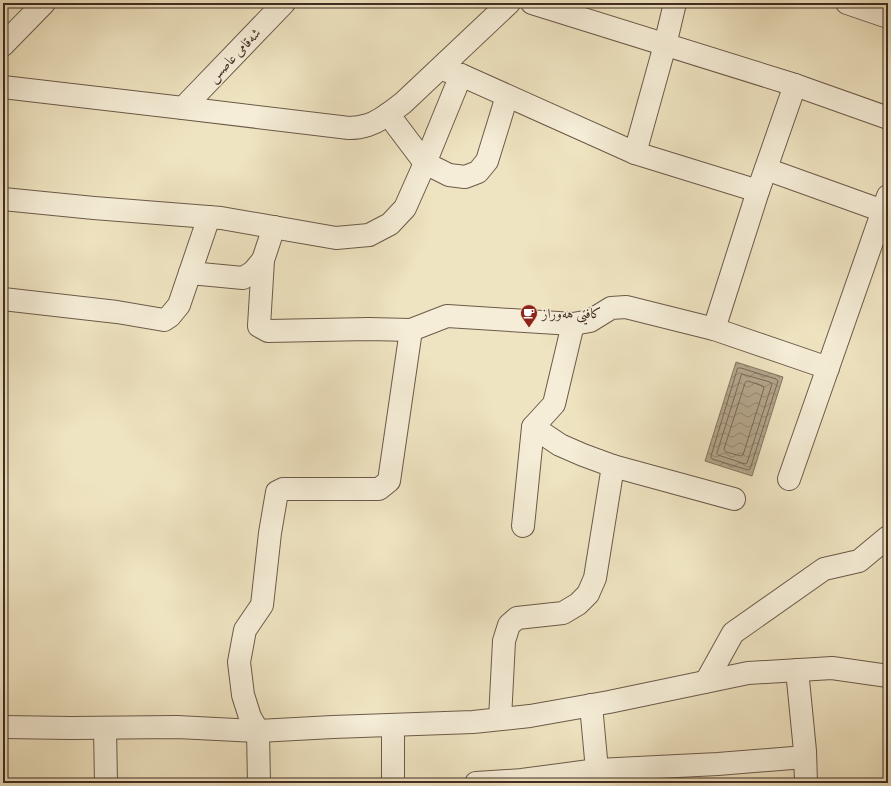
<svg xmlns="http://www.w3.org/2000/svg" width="891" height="786" viewBox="0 0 891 786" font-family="'EB Garamond',Amiri,serif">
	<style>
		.water { fill: url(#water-waves); stroke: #867561 }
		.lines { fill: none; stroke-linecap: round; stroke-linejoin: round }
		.shore { stroke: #7a6857; stroke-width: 1 }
		.minor-casing { stroke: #6c5a4a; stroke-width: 24 }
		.minor { stroke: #f5edd7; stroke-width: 22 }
		.labels { text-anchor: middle; stroke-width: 3; stroke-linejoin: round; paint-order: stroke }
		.street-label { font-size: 14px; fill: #412c23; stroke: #f5edd7 }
		.poi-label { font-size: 14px; fill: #412c23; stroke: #f5edd7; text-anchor: start }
	</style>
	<defs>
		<pattern id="water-waves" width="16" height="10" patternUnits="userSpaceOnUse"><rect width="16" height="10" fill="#b4a58b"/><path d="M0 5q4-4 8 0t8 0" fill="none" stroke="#948771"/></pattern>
	</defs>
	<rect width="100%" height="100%" fill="#efe4c1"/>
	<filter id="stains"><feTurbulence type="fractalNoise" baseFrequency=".005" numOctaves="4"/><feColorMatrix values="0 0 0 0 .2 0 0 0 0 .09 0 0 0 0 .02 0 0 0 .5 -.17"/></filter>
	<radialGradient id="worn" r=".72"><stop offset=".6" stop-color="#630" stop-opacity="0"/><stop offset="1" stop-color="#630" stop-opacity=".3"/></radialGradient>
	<polygon class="water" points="736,362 783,377 752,476 705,461"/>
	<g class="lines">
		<g class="shore">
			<polygon points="738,368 741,368 776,379 778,381 750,469 748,470 712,459 711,457"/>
			<polygon points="742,374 770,382 772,384 747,463 745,464 718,455 717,454"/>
			<polygon points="748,381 763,386 764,388 743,455 741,456 726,452 724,449 745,383"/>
		</g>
		<g class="minor-casing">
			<g id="minor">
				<polyline points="532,3 795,85 888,118"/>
				<polyline points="847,3 888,17"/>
				<polyline points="3,45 44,3"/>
				<polyline points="447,71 461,75 635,153 665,45 675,3"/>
				<path d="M3,87L183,108L349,128C355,128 362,127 368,125C381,121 392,111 403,103L509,3"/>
				<polyline points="183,108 284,3"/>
				<polyline points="388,114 425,163 449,175 465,177 478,172 487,161 507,96"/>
				<polyline points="635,153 758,191 795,85"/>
				<polyline points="766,169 883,211"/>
				<polyline points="3,199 94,208 221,218 336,238 369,235 390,224 405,208 425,163 461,75"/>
				<polyline points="274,227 263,260 259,326 268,331 369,329 411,330 447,316 573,324 590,321 611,308 626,307 714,329 758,191"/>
				<polyline points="190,273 243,278 253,272 263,260"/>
				<polyline points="3,299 117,312 164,320 170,316 179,305 209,217"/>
				<polyline points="714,329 828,368"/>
				<polyline points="533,427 560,445 583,455 613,466 734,499"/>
				<polyline points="789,479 888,196"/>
				<polyline points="523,526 533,427 554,404 573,324"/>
				<polyline points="797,670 805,751 806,783"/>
				<polyline points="704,682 708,678 733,633 824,569 859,561 888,537"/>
				<polyline points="591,705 597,770"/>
				<polyline points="500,719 504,641 509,625 517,618 563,613 578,604 588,594 595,578 613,466"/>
				<polyline points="3,727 71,728 177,727 258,731 333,727 473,722 530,716 609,702 748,673 832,668 888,676"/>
				<polyline points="105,728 106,783"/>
				<polyline points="259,783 258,731 250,717 243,695 239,662 245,630 262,605 270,533 277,492 283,489 379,489 389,481 411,330"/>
				<polyline points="393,783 393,725"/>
				<polyline points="476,783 522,780 597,770 718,764 805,757"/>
			</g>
		</g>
		<use href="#minor" class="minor"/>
	</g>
	<defs>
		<g id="cafe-pin" transform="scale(0.9)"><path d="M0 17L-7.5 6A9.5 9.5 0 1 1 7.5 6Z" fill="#8f2418" stroke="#f5edd7"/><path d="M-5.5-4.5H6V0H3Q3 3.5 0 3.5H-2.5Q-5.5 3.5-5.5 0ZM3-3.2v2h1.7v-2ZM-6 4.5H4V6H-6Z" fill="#fff"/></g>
	</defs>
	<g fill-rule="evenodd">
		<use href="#cafe-pin" x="529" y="313"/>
	</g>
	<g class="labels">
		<g class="street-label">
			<text transform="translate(234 55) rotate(-46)" y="5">شه‌قامی عاصس</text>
		</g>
		<g class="poi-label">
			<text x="542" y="318">کافێی هەوراز</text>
		</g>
	</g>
	<rect width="891" height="786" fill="none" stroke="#efe4c1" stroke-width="16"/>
	<rect x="4" y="4" width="883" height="778" fill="none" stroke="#412c23" stroke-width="2"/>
	<rect x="8" y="8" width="875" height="770" fill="none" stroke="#412c23"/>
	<rect width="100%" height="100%" filter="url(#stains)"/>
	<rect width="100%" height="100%" fill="url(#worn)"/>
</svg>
